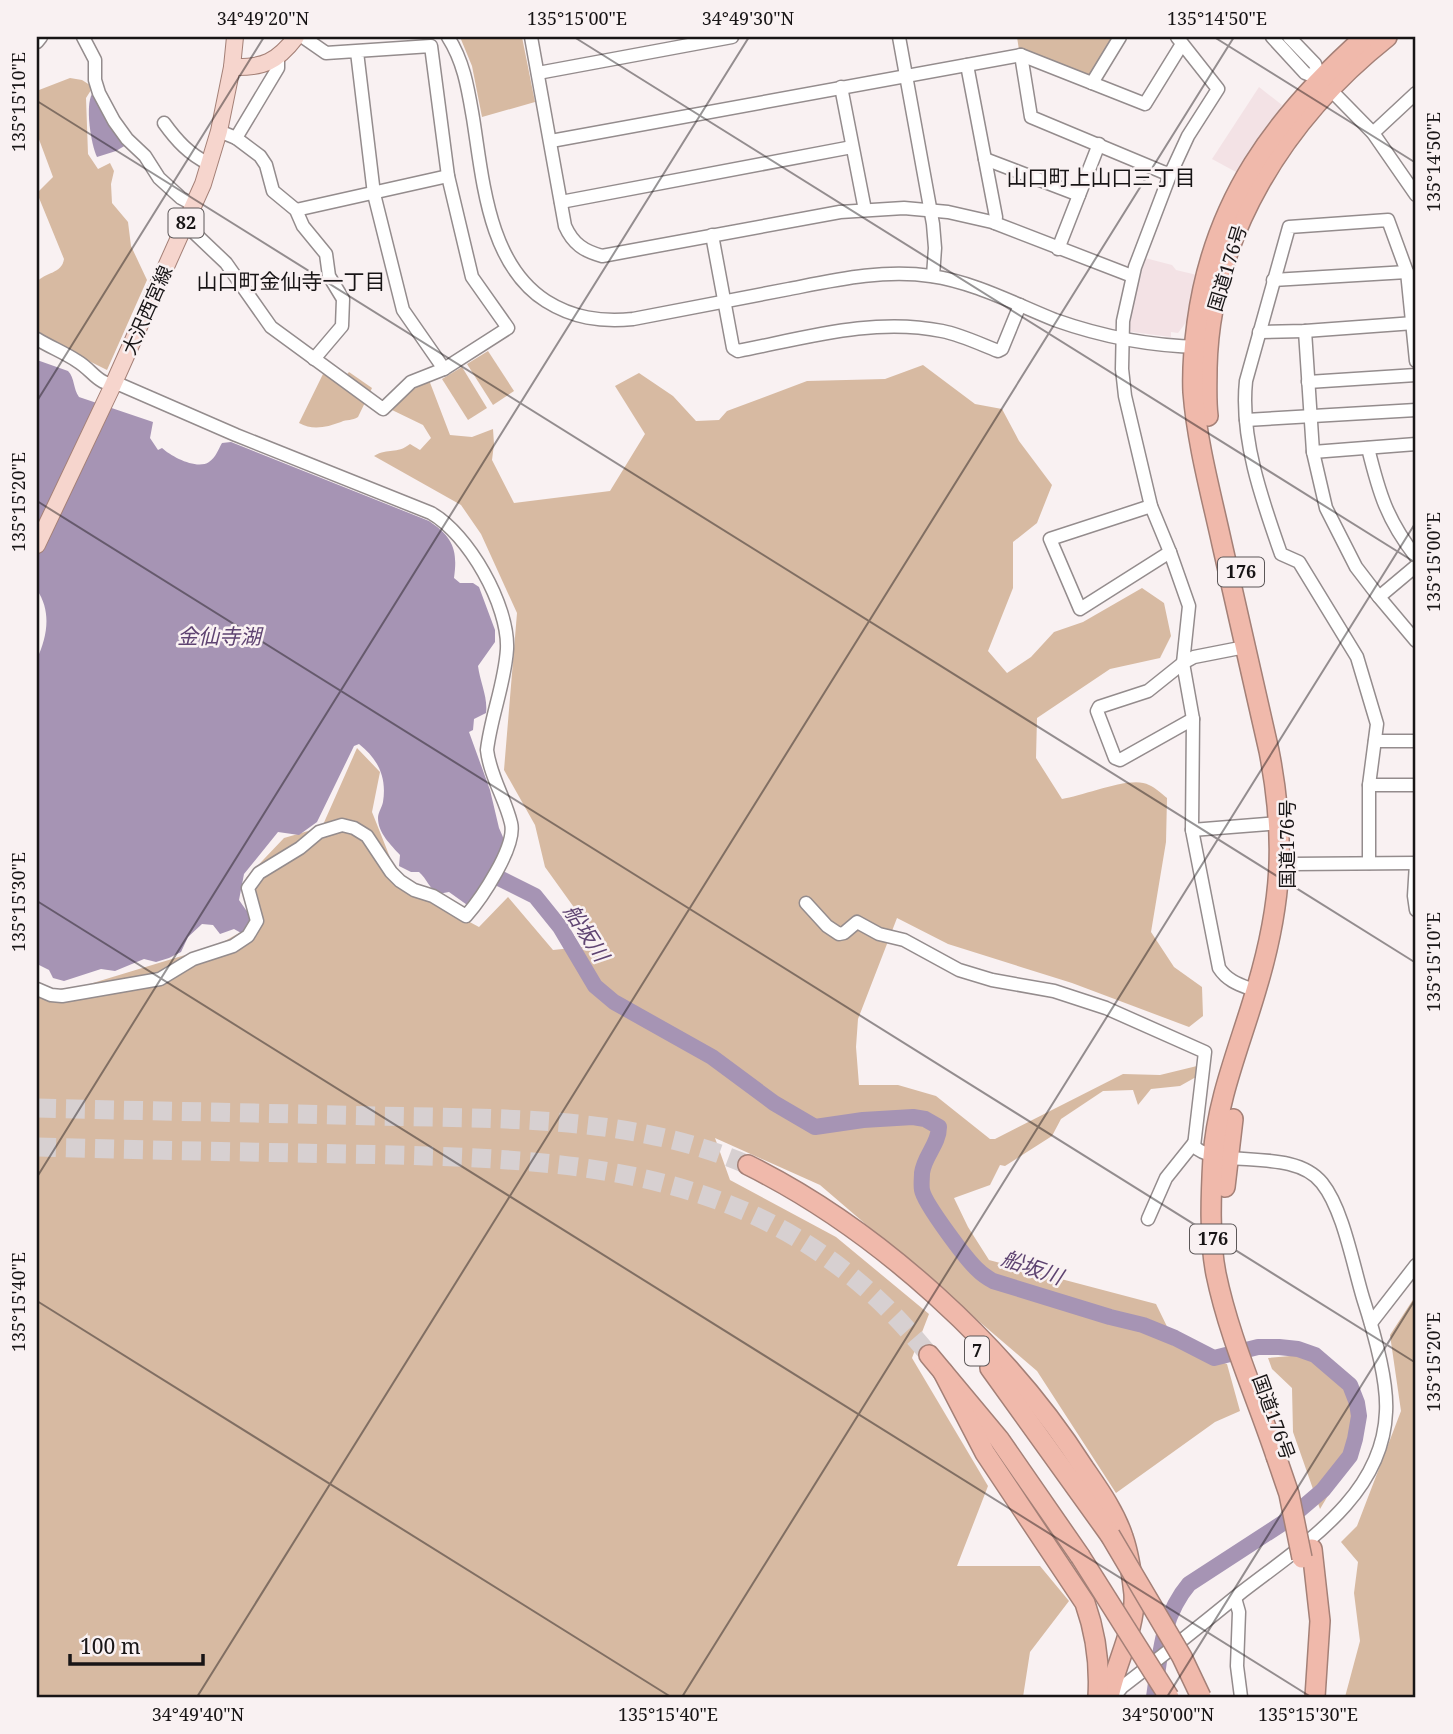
<svg xmlns="http://www.w3.org/2000/svg" width="1453" height="1734" viewBox="0 0 1453 1734" font-family="'Noto Serif','Noto Sans JP',serif">
	<style>
		.built { fill: #f3e2e5 }
		.green { fill: #d7baa2 }
		.water { fill: #a694b4 }
		.lines { fill: none; stroke-linecap: round; stroke-linejoin: round }
		.river { stroke: #a694b4; stroke-width: 16 }
		.highway-tunnel { stroke: #d7d0d1; stroke-width: 19; stroke-dasharray: 19 10; stroke-linecap: butt }
		.minor-casing { stroke: #948c8d; stroke-width: 15 }
		.major-casing { stroke: #a48077; stroke-width: 18 }
		.highway-casing { stroke: #a48077; stroke-width: 22 }
		.minor { stroke: #fff; stroke-width: 12 }
		.major { stroke: #f6d5cd; stroke-width: 16 }
		.highway { stroke: #f0b9ab; stroke-width: 19 }
		.highway-bridge-casing { stroke: #a48077; stroke-width: 22; stroke-linecap: butt }
		.highway-bridge { stroke: #f0b9ab; stroke-width: 19 }
		.ticks { fill: none; stroke: #181516; stroke-width: 2; stroke-opacity: 0.45 }
		.labels { text-anchor: middle; stroke-width: 5; stroke-linejoin: round; paint-order: stroke }
		.shield { fill: #f9f1f2; stroke: #5c5758; stroke-width: 2 }
		.shield-label { font-size: 18px; font-weight: bold; fill: #181516 }
		.street-label { font-size: 19px; fill: #181516; stroke: #f9f1f2 }
		.neighbourhood-label { font-size: 21px; fill: #181516; stroke: #f9f1f2 }
		.water-label { font-size: 21px; font-style: italic; fill: #5e4371; stroke: #f9f1f2 }
		.neatline { fill: none; stroke: #181516; stroke-width: 2.5 }
		.ticks-label { font-size: 18px; text-anchor: middle; fill: #181516 }
	</style>
	<rect width="100%" height="100%" fill="#f9f1f2"/>
	<g class="built">
		<polygon points="1259,87 1282,105 1236,172 1212,159"/>
		<polygon points="1145,258 1172,265 1176,270 1197,275 1187,321 1178,333 1171,332 1171,337 1126,331"/>
	</g>
	<g class="green">
		<polygon points="460,37 522,37 535,102 482,117 472,66"/>
		<polygon points="1017,37 1114,37 1090,77 1019,50"/>
		<path d="M70,78L82,80L93,87L86,98L88,154L98,169L110,163L114,171L111,184L112,203L128,222L131,246L147,280L107,370L37,335V282C45,272 62,274 64,259L37,193L53,177L37,134L39,90Z"/>
		<polygon points="488,351 514,391 493,405 467,364"/>
		<path d="M923,365L975,404L1002,409L1019,441L1052,485L1037,523L1013,542V588L988,651L1007,673L1031,657L1054,632L1083,622L1142,588L1164,603L1171,636L1160,658L1110,669L1037,718L1036,758L1062,799C1084,796 1131,775 1149,785C1156,788 1162,794 1167,798L1166,842L1151,932L1174,967L1202,987L1203,1016L1189,1027L1072,983L948,944L897,918L858,1019L856,1047L859,1085H898L936,1096L990,1139H995L1123,1074L1160,1075L1197,1066L1196,1077L1180,1086L1151,1089L1138,1105L1133,1090L1103,1091L1061,1119L1052,1136L1005,1166L1000,1165L990,1185L954,1198L968,1227L989,1260L1156,1304L1177,1347L1227,1364L1240,1411L1215,1422L1116,1493L1037,1371L820,1185L715,1138L730,1180L836,1237L929,1314L912,1358L988,1486L957,1566H1040L1069,1601L1030,1652L1023,1697H37V992L83,986L218,945L258,922L246,878L284,838L322,827L357,748L380,772L372,812L395,870L438,905L479,927L508,897L553,950L601,945L545,867L535,825L504,770L517,613L481,534L461,505L374,456C389,447 396,455 410,444L420,450L431,438L423,425L392,410L412,390L429,380L450,435L472,437L493,429L494,444L492,460L514,503L610,491L645,434L615,386L639,373L673,396L696,421L719,420L727,411L807,381L885,379Z"/>
		<polygon points="462,367 487,408 468,420 442,379"/>
		<path d="M349,372L372,388L358,417C352,421 347,419 341,422C327,427 313,431 299,423L323,374L339,383Z"/>
		<polygon points="1416,1295 1416,1697 1345,1697 1360,1641 1354,1593 1358,1562 1341,1542 1357,1526 1401,1411 1390,1335"/>
		<polygon points="1302,1355 1339,1378 1354,1410 1351,1457 1320,1509 1293,1432 1292,1388 1272,1369 1268,1358"/>
	</g>
	<g class="water">
		<path d="M92,94L96,97L126,145L116,151L97,157C91,145 85,106 92,94Z"/>
		<path d="M37,360L68,371C75,378 73,389 79,397L153,422L150,438L158,450L162,448C172,457 197,470 209,462C216,457 218,450 222,443L231,442L429,521C453,537 458,550 454,578L460,583H473L479,587L495,630V642L478,666C480,682 488,697 486,713L474,719L473,730L469,732L490,790L499,828L506,844L470,907L449,892L438,894C429,888 427,879 419,872H411L399,866L400,855C391,845 378,833 378,818C378,813 382,807 383,802C387,777 378,759 359,744L354,746L317,822L299,835L278,832L244,874L239,900L246,910L254,916L243,934L234,929L220,934L213,925L202,924L188,937L181,952L169,958L156,962L144,959L115,971L101,969L64,981L53,978L49,970L37,964V659C47,637 52,612 37,590Z"/>
	</g>
	<g class="lines">
		<path class="river" d="M497,877L535,896L560,927L595,986L614,1002L712,1057L774,1103L815,1127L863,1120L913,1117L925,1119L939,1127C939,1144 924,1156 922,1173C922,1178 921,1185 922,1190C924,1203 968,1262 979,1271C983,1275 988,1278 993,1281L1110,1317L1143,1325L1175,1338L1214,1358L1258,1347H1279L1298,1349L1315,1355L1350,1385L1357,1403L1359,1416L1355,1439L1350,1456L1323,1490L1289,1519L1189,1584C1161,1617 1160,1657 1154,1697"/>
		<g class="highway-tunnel">
			<path d="M37,1108C150,1111 264,1113 377,1116C502,1119 632,1115 748,1165"/>
			<path d="M37,1147C141,1150 245,1152 349,1154C576,1159 774,1162 929,1355"/>
		</g>
		<g class="minor-casing">
			<g id="minor">
				<polyline points="83,37 95,60 95,80 99,93 114,121 127,139 145,156 159,178 181,198 194,205"/>
				<polyline points="303,37 326,53 431,46 448,176 472,277 508,328 444,369 403,310 374,194 357,52"/>
				<path d="M448,37C464,62 468,89 473,118C483,180 488,264 546,301C573,318 600,322 633,319C685,309 737,299 789,289C835,280 883,269 931,276C974,282 1015,304 1055,320C1103,337 1150,346 1200,347"/>
				<path d="M531,37L565,226C573,244 584,251 602,256L840,212L904,208L948,212L992,222L1132,276"/>
				<polyline points="899,37 933,224 935,248 933,276"/>
				<path d="M1177,37L1218,89L1188,136L1170,175L1135,267L1123,321L1122,369L1125,396L1151,506L1170,552L1189,606L1183,663L1193,719L1192,830L1219,968C1228,982 1241,985 1256,991"/>
				<polyline points="1272,37 1305,73 1320,79"/>
				<polyline points="1289,37 1315,64 1320,79 1373,133 1416,195"/>
				<polyline points="37,42 41,37"/>
				<polyline points="1021,55 1031,117 1170,175"/>
				<polyline points="967,65 996,217 995,223"/>
				<polyline points="538,73 732,37"/>
				<polyline points="1092,83 1120,37"/>
				<polyline points="841,87 865,210"/>
				<path d="M164,123C177,141 189,154 209,164"/>
				<polyline points="219,131 236,138 260,156 266,165 273,191 296,210 303,226 326,254 329,276 343,299 342,326 314,359"/>
				<polyline points="1373,133 1416,93"/>
				<polyline points="236,138 278,68 278,57"/>
				<polyline points="551,141 1021,55 1145,104 1182,44"/>
				<polyline points="985,159 1079,195"/>
				<polyline points="561,202 852,147"/>
				<polyline points="296,210 448,176"/>
				<polyline points="186,225 226,263 271,327 383,409 411,382 444,369"/>
				<path d="M712,235L733,348L738,351C805,338 874,317 942,331C962,335 980,344 998,351L1002,349L1020,305"/>
				<polyline points="1058,249 1099,144"/>
				<polyline points="1273,280 1407,272"/>
				<polyline points="1305,331 1313,452 1326,508 1356,567 1379,597 1416,641"/>
				<polyline points="1259,332 1305,331 1414,323"/>
				<path d="M37,339C50,347 65,353 77,361C94,371 97,386 121,385L236,435L431,513C468,534 509,605 507,649C505,683 491,716 487,750C490,776 505,798 511,823C517,846 481,899 466,916L433,896L414,890L400,881L391,872L367,836L354,828L342,825L319,832L300,848L259,873L248,888L257,921L248,936L233,946L193,959L160,979L62,996L51,995L37,989"/>
				<polyline points="1308,382 1416,375"/>
				<polyline points="1246,420 1416,410"/>
				<path d="M1368,448C1379,493 1387,520 1416,557"/>
				<polyline points="1313,452 1416,444"/>
				<polyline points="1151,506 1050,539 1080,609 1170,552"/>
				<polyline points="1379,597 1416,566"/>
				<polyline points="1193,719 1120,760 1115,758 1097,711 1099,707 1148,691 1183,663 1194,657 1245,647"/>
				<polyline points="1375,741 1416,741"/>
				<polyline points="1369,785 1416,785"/>
				<polyline points="1192,830 1280,823"/>
				<path d="M1369,863V785L1377,724L1357,657L1299,562L1281,554C1262,500 1240,438 1246,381L1289,227L1388,220L1407,272L1416,361"/>
				<polyline points="1416,863 1414,896 1416,910"/>
				<polyline points="1291,864 1416,863"/>
				<path d="M806,903L827,926L839,934L844,933L857,922L879,934L904,940L959,970L992,980L1054,991L1106,1008L1205,1052L1194,1146C1216,1170 1293,1146 1322,1183C1343,1209 1353,1265 1363,1298C1373,1329 1388,1379 1386,1412C1383,1498 1299,1547 1238,1595C1200,1626 1161,1657 1122,1687L1114,1697"/>
				<polyline points="1148,1219 1166,1178 1194,1143"/>
				<polyline points="1371,1323 1416,1265"/>
				<polyline points="1235,1598 1239,1612 1237,1666 1241,1697"/>
			</g>
		</g>
		<g class="major-casing">
			<g id="major">
				<path d="M232,67C263,68 277,62 296,37"/>
				<polyline points="37,545 113,385 203,184 219,131 232,67 235,37"/>
			</g>
		</g>
		<g class="highway-casing">
			<g id="highway">
				<path d="M1208,416C1206,400 1207,384 1207,368C1210,235 1285,118 1387,37"/>
				<path d="M748,1165C877,1229 1007,1347 1084,1468C1099,1490 1115,1512 1123,1537C1129,1554 1132,1576 1134,1594C1136,1629 1115,1664 1109,1697"/>
				<polyline points="1225,1187 1233,1119"/>
				<polyline points="929,1355 999,1439 1080,1556"/>
				<polyline points="990,1368 1110,1535"/>
				<path d="M943,1372L985,1453L1085,1603C1096,1634 1100,1664 1098,1697"/>
				<path d="M1276,1456C1256,1396 1229,1337 1216,1274C1209,1239 1211,1193 1213,1157C1217,1098 1241,1043 1257,987C1282,903 1286,838 1269,751C1254,682 1238,613 1222,544C1211,494 1197,443 1193,392C1192,369 1194,346 1197,323C1213,201 1275,117 1365,37"/>
				<polyline points="1312,1549 1320,1621 1315,1697"/>
			</g>
		</g>
		<use href="#minor" class="minor"/>
		<use href="#major" class="major"/>
		<use href="#highway" class="highway"/>
		<g class="highway-bridge-casing">
			<g id="highway-bridge">
				<polyline points="1276,1456 1289,1494 1302,1558"/>
				<polyline points="1110,1535 1182,1657 1201,1697"/>
				<polyline points="1080,1556 1169,1697"/>
			</g>
		</g>
		<use href="#highway-bridge" class="highway-bridge"/>
	</g>
	<path class="ticks" d="M574,37L1416,563M1214,37L1416,163M37,101L1416,963M37,401L264,37M37,501L1416,1363M37,901L1311,1697M37,1177L749,37M37,1301L671,1697M197,1697L1234,37M682,1697L1416,522M1167,1697L1416,1298"/>
	<g class="labels">
		<g class="shield">
			<rect x="168.5" y="208.5" width="35" height="29" rx="5"/>
			<rect x="1218" y="557.5" width="46" height="29" rx="5"/>
			<rect x="1190" y="1224.5" width="46" height="29" rx="5"/>
			<rect x="965" y="1336.5" width="24" height="29" rx="5"/>
		</g>
		<g class="shield-label">
			<text x="186" y="229">82</text>
			<text x="1241" y="578">176</text>
			<text x="1213" y="1245">176</text>
			<text x="977" y="1357">7</text>
		</g>
		<g class="street-label">
			<text transform="translate(1227 268) rotate(-73)" y="7">国道176号</text>
			<text transform="translate(147 310) rotate(-66)" y="7">大沢西宮線</text>
			<text transform="translate(1287 844) rotate(-90)" y="7">国道176号</text>
			<text transform="translate(1274 1417) rotate(70)" y="7">国道176号</text>
		</g>
		<g class="neighbourhood-label">
			<text x="1101" y="185">山口町上山口三丁目</text>
			<text x="291" y="289">山口町金仙寺一丁目</text>
		</g>
		<g class="water-label">
			<text x="219" y="644">金仙寺湖</text>
			<text transform="translate(586 933) rotate(57)" y="7">船坂川</text>
			<text transform="translate(1032 1268) rotate(19)" y="7">船坂川</text>
		</g>
	</g>
	<rect width="1453" height="1734" fill="none" stroke="#f9f1f2" stroke-width="77"/>
	<path d="M70 1654v10h133v-10" fill="none" stroke="#181516" stroke-width="3.5"/>
	<text x="80" y="1654" font-size="21" fill="#181516" stroke="#f9f1f2" stroke-width="5" paint-order="stroke">100 m</text>
	<rect x="38" y="38" width="1376" height="1658" class="neatline"/>
	<g class="ticks-label">
		<text x="263" y="25">34°49'20"N</text>
		<text x="577" y="25">135°15'00"E</text>
		<text x="748" y="25">34°49'30"N</text>
		<text x="1217" y="25">135°14'50"E</text>
		<text transform="translate(19 102) rotate(-90)" y="6">135°15'10"E</text>
		<text transform="translate(1434 162) rotate(-90)" y="6">135°14'50"E</text>
		<text transform="translate(19 502) rotate(-90)" y="6">135°15'20"E</text>
		<text transform="translate(1434 562) rotate(-90)" y="6">135°15'00"E</text>
		<text transform="translate(19 902) rotate(-90)" y="6">135°15'30"E</text>
		<text transform="translate(1434 962) rotate(-90)" y="6">135°15'10"E</text>
		<text transform="translate(19 1302) rotate(-90)" y="6">135°15'40"E</text>
		<text transform="translate(1434 1362) rotate(-90)" y="6">135°15'20"E</text>
		<text x="198" y="1721">34°49'40"N</text>
		<text x="668" y="1721">135°15'40"E</text>
		<text x="1168" y="1721">34°50'00"N</text>
		<text x="1308" y="1721">135°15'30"E</text>
	</g>
</svg>
